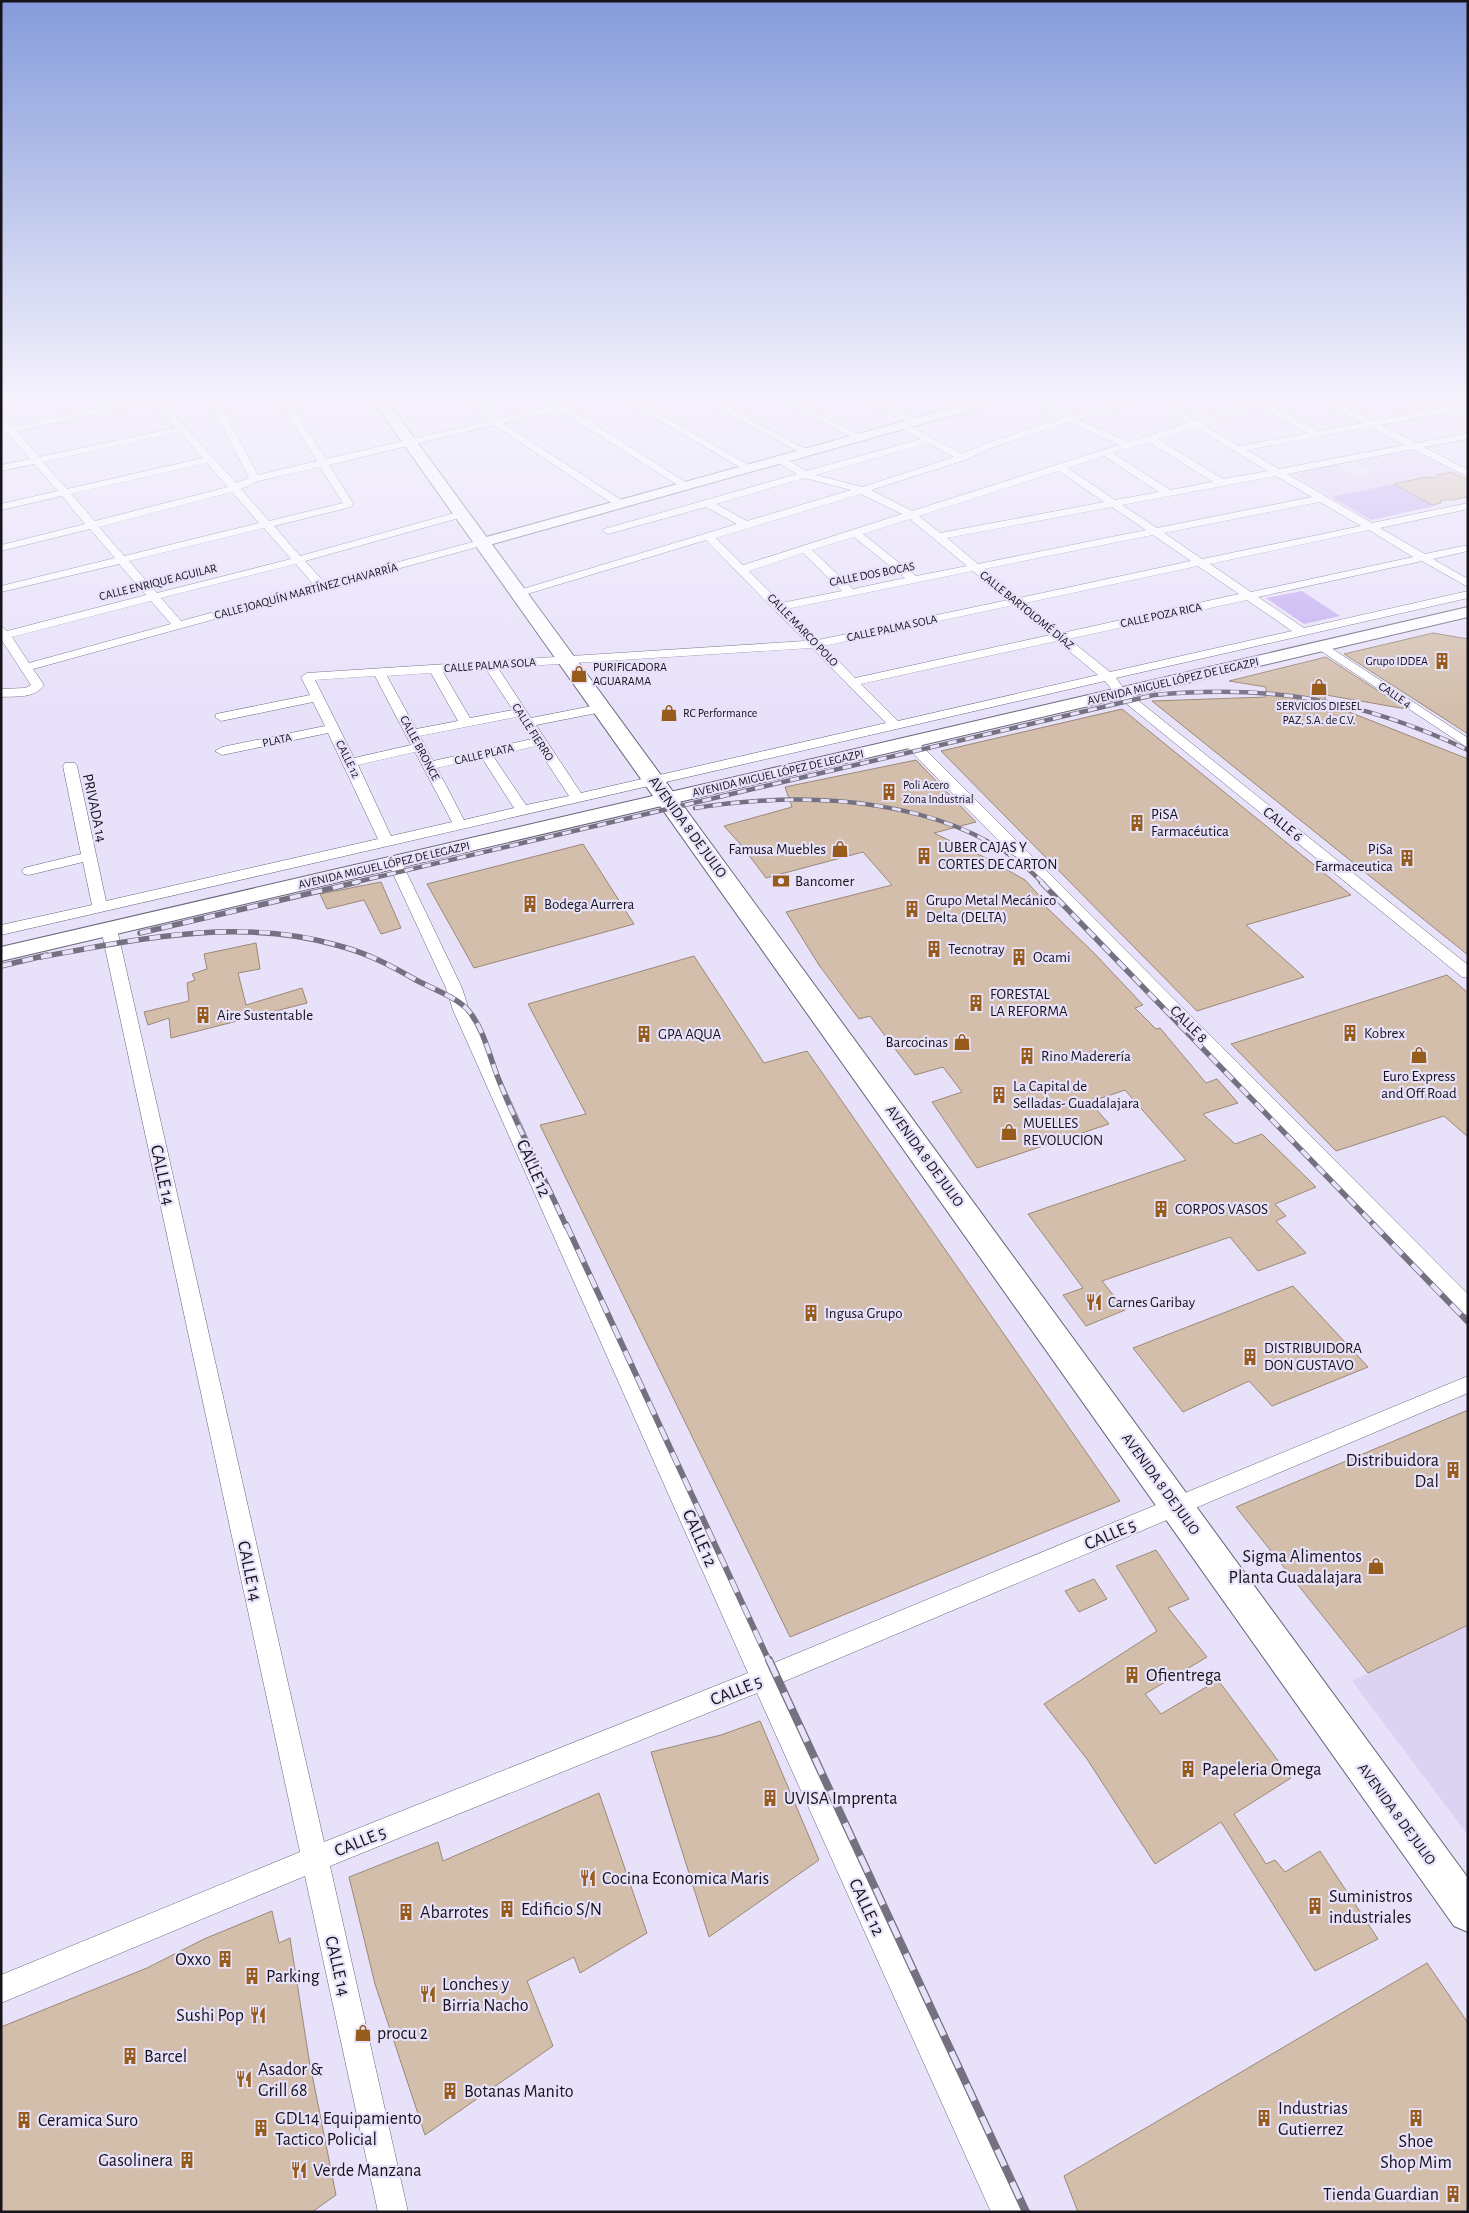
<svg xmlns="http://www.w3.org/2000/svg" width="1469" height="2213" viewBox="0 0 1469 2213" font-family="'Alegreya Sans',sans-serif">
	<style>
		.built { fill: #dcd3f2 }
		.green { fill: #c1abf0 }
		.building { fill: #d2beab; stroke: #9b8876 }
		.lines { fill: none; stroke-linecap: round; stroke-linejoin: round }
		.street-casing { stroke: #696378; stroke-width: 1 }
		.secondary-casing { stroke: #696378; stroke-width: 2 }
		.primary-casing { stroke: #696378; stroke-width: 2 }
		.street { fill: #fff; fill-rule: evenodd }
		.secondary { fill: #fff; fill-rule: evenodd }
		.primary { fill: #fff; fill-rule: evenodd }
		.rail-far3-casing { stroke: #767181; stroke-width: 4.5 }
		.rail-far2-casing { stroke: #767181; stroke-width: 5.5 }
		.rail-far1-casing { stroke: #767181; stroke-width: 6 }
		.rail-casing { stroke: #767181; stroke-width: 8 }
		.rail-far3 { stroke: #e8e1fa; stroke-width: 3; stroke-dasharray: 9; stroke-linecap: butt }
		.rail-far2 { stroke: #e8e1fa; stroke-width: 4; stroke-dasharray: 11; stroke-linecap: butt }
		.rail-far1 { stroke: #e8e1fa; stroke-width: 4.5; stroke-dasharray: 14; stroke-linecap: butt }
		.rail { stroke: #e8e1fa; stroke-width: 5.5; stroke-dasharray: 18; stroke-linecap: butt }
		.labels { text-anchor: middle; stroke-width: 4.5; stroke-linejoin: round; paint-order: stroke }
		.far-street-label { font-size: 12px; fill: #16131b; stroke: #e8e1fa }
		.far-poi-label { font-size: 12px; fill: #16131b; stroke: #e8e1fa; text-anchor: start }
		.street-label { font-size: 15px; fill: #16131b; stroke: #e8e1fa }
		.poi-label { font-size: 15px; fill: #16131b; stroke: #e8e1fa; text-anchor: start }
		.near-street-label { font-size: 18px; fill: #16131b; stroke: #e8e1fa }
		.near-poi-label { font-size: 18px; fill: #16131b; stroke: #e8e1fa; text-anchor: start }
	</style>
	<rect width="100%" height="100%" fill="#e8e1fa"/>
	<g class="built">
		<polygon points="1413,450 1454,472 1331,497 1291,474 1336,465 1355,475 1372,472 1354,462"/>
		<polygon points="1468,1625 1468,1835 1352,1681"/>
	</g>
	<g class="green">
		<polygon points="1394,484 1435,506 1371,520 1331,497"/>
		<polygon points="1302,591 1340,616 1304,624 1266,598"/>
	</g>
	<g class="building">
		<polygon points="1452,472 1468,480 1468,497 1452,500 1441,500 1441,503 1432,505 1394,484 1426,477 1436,478 1437,475"/>
		<polygon points="1433,633 1468,639 1468,734 1344,654"/>
		<polygon points="1326,657 1406,709 1326,695 1324,702 1468,759 1468,955 1152,701 1266,697 1266,687 1229,681"/>
		<polygon points="1122,709 1351,895 1246,925 1304,977 1197,1011 941,751"/>
		<polygon points="916,760 976,822 934,833 990,860 1025,880 1046,903 1043,904 1093,952 1143,1005 1135,1008 1156,1029 1160,1028 1206,1083 1217,1079 1238,1103 1203,1114 1235,1144 1262,1134 1316,1187 1275,1204 1286,1216 1276,1221 1306,1253 1258,1271 1230,1237 1102,1281 1125,1310 1086,1326 1063,1295 1083,1288 1028,1214 1186,1160 1125,1090 1090,1102 1109,1124 977,1168 932,1102 962,1092 943,1067 915,1075 870,1016 859,1019 819,965 786,912 892,885 863,852 766,878 742,846 724,826 792,807 785,787"/>
		<polygon points="583,844 634,924 474,968 427,884"/>
		<polygon points="381,882 401,928 381,934 364,900 327,909 320,894"/>
		<polygon points="256,943 260,969 238,973 246,1005 302,988 307,1003 171,1038 169,1018 148,1025 144,1012 189,1001 187,983 195,980 192,974 207,969 204,954"/>
		<polygon points="694,956 764,1063 807,1051 1120,1501 790,1637 540,1125 586,1114 528,1004"/>
		<polygon points="1447,975 1468,993 1468,1137 1444,1116 1336,1151 1231,1044"/>
		<polygon points="1293,1286 1368,1367 1272,1406 1249,1381 1183,1412 1133,1348"/>
		<polygon points="1468,1410 1468,1625 1368,1673 1236,1507"/>
		<polygon points="1156,1550 1189,1599 1168,1608 1207,1657 1145,1694 1161,1714 1218,1680 1291,1778 1234,1814 1266,1864 1275,1860 1285,1872 1320,1851 1378,1939 1315,1971 1221,1822 1155,1864 1087,1759 1044,1704 1157,1631 1116,1566"/>
		<polygon points="1094,1579 1107,1599 1079,1612 1065,1591"/>
		<polygon points="760,1721 819,1860 709,1937 651,1752 721,1735"/>
		<polygon points="599,1793 647,1933 580,1973 574,1957 527,1981 553,2046 425,2135 375,1984 349,1877 438,1842 443,1861"/>
		<polygon points="272,1911 279,1943 290,1938 309,2059 336,2195 312,2212 1,2212 1,2027 147,1968 204,1939"/>
		<polygon points="1427,1963 1468,2023 1468,2212 1078,2212 1064,2176"/>
	</g>
	<g class="lines">
		<g class="street-casing">
			<g id="street">
				<polygon points="1,401 15,401 1,406"/>
				<path d="M131,401H147L142,404L17,431L39,457L175,428L152,401H162L236,483L249,478L209,401H218L258,475L317,461L280,401H288L326,459L489,421L473,401H482L497,419L553,406L550,403L554,401L562,404L575,401H589L588,403L569,408L690,485L689,487H681L559,410L503,423L624,502V506H616L494,425L329,465L353,503L351,507L274,526L300,556L458,512L462,511L467,514L466,516L305,561L324,582L484,539L489,542L488,544L33,669L44,685C34,699 16,696 1,697V689L25,688L31,685L1,639V626L7,631L146,595L119,564L1,592V586L115,558L90,529L1,551V545L85,524L62,496L1,510V504L58,491L34,464L1,471V465L30,459L8,433L1,435V429L4,428L1,425V416L13,427ZM180,432L203,458L67,489L43,462ZM207,463L228,487L95,521L71,494ZM320,467L343,503L269,521L241,489L258,481ZM232,492L259,523L124,556L99,527ZM264,528L291,559L157,593L129,561ZM296,564L314,585L181,621L161,598ZM151,601L171,624L29,663L12,637Z"/>
				<polygon points="626,401 637,401 754,468 749,471 745,470"/>
				<polygon points="706,401 717,401 811,452 806,455 803,454"/>
				<polygon points="783,401 794,401 864,437 862,439 856,439"/>
				<polygon points="865,401 876,401 919,422 914,425 911,424"/>
				<polygon points="943,401 955,401 969,408 964,411"/>
				<path d="M1030,401H1041L1075,415L1125,401H1138L1137,403L1079,420L1129,442L1187,423L1173,415L1162,401H1171L1179,411L1196,421L1256,401H1270L1267,404L1319,431L1362,423L1324,403L1323,401H1333L1373,421L1424,411L1406,403L1405,401H1416L1435,409L1468,403V409L1381,425L1416,443L1468,433V439L1424,447L1468,470V477L1413,449L1287,474L1372,523L1468,503V509L1380,528L1425,554L1468,545V551L1433,559L1468,579V587L1422,561L1258,597L1304,628L1468,591V598L1116,678L1125,690L1468,965V978L1462,977L1117,696L1105,681L1,935V925L92,905L83,862L29,875L24,874L22,871L24,868L81,854L63,766L65,763H75L77,766L106,901L378,839L328,733L222,755L215,751L222,747L325,726L313,702L221,721L215,717L216,714L310,695L301,677L307,673L805,641L706,540L524,595L520,596L514,593L516,591L737,524L706,507L608,534L603,531L604,529L797,474L775,461V457H783L806,471L921,439L899,427L897,425L902,422L962,454L985,444L1065,417L1031,403ZM1258,406L1308,433L1239,446L1202,424ZM1069,422L1119,445L912,511L871,490L965,460L991,448ZM1194,427L1268,471L1223,479L1158,439ZM1370,427L1405,445L1279,469L1247,450ZM1149,442L1213,482L1170,490L1113,453ZM928,443L954,457L862,487L816,475ZM1104,456L1159,492L1115,500L1068,468ZM1059,471L1104,502L940,533L919,516ZM1276,476L1312,497L1157,528L1122,505ZM805,478L851,490L747,521L716,504ZM861,494L902,514L743,565L716,538ZM1320,502L1361,526L1202,559L1164,533ZM1112,507L1146,530L978,564L947,538ZM910,519L967,566L916,576L863,534ZM1369,530L1413,557L1251,592L1210,564ZM1153,535L1191,561L1019,598L984,569ZM854,537L905,578L853,589L812,550ZM803,553L842,591L781,603L749,571ZM1198,566L1239,594L1062,633L1026,603ZM973,571L1008,600L818,640L787,609ZM1247,600L1292,631L1110,672L1069,639ZM1014,605L1050,635L855,678L824,646ZM1057,641L1098,675L898,721L861,684ZM812,648L886,723L581,793L536,725L602,712L608,708L602,704L531,718L498,668ZM486,669L513,710L470,718L443,672ZM431,673L458,721L416,729L387,676ZM375,676L411,745L354,758L315,680ZM517,717L532,739L433,761L420,736ZM536,746L569,796L526,805L493,756ZM415,752L452,822L391,836L358,765ZM482,758L514,808L464,820L437,768Z"/>
				<polygon points="1322,642 1468,738 1468,748 1318,649 1316,646"/>
				<polygon points="910,738 915,739 1468,1294 1468,1315 1461,1313 905,745 903,742 905,739"/>
				<polygon points="395,859 400,860 402,863 462,988 469,1010 769,1665 1468,1376 1468,1393 778,1684 1022,2212 991,2212 757,1693 330,1866 408,2212 378,2212 305,1876 1,2003 1,1975 300,1852 101,929 104,926 114,926 117,929 324,1842 748,1673 453,1010 446,988 388,863 390,860"/>
			</g>
		</g>
		<g class="secondary-casing">
			<g id="secondary">
				<polygon points="977,401 995,401 993,404 489,545 479,545 477,542 479,539"/>
				<polygon points="1468,607 1468,617 1,961 1,947"/>
			</g>
		</g>
		<g class="primary-casing">
			<polygon id="primary" points="373,401 387,401 1468,1878 1468,1932 1454,1926"/>
		</g>
		<use href="#street" class="street"/>
		<use href="#secondary" class="secondary"/>
		<use href="#primary" class="primary"/>
		<g class="rail-far3-casing">
			<g id="rail-far3">
				<path d="M695,808C808,790 958,796 1043,883"/>
				<path d="M352,883L1154,695C1271,684 1362,700 1468,750"/>
			</g>
		</g>
		<g class="rail-far2-casing">
			<g id="rail-far2">
				<polyline points="1041,882 1375,1226"/>
				<polyline points="140,933 358,882"/>
				<path d="M41,957C137,939 240,917 336,945C365,952 390,965 416,980C431,988 456,997 468,1010C484,1029 489,1055 498,1078C518,1129 544,1177 566,1226"/>
				<polyline points="1,966 47,955"/>
			</g>
		</g>
		<g class="rail-far1-casing">
			<g id="rail-far1">
				<polyline points="566,1224 769,1661"/>
				<polyline points="1373,1224 1468,1322"/>
			</g>
		</g>
		<g class="rail-casing">
			<polyline id="rail" points="769,1660 1026,2212"/>
		</g>
		<use href="#rail-far3" class="rail-far3"/>
		<use href="#rail-far2" class="rail-far2"/>
		<use href="#rail-far1" class="rail-far1"/>
		<use href="#rail" class="rail"/>
	</g>
	<linearGradient id="sky" x2="0" y2="1"><stop stop-color="#859bdb"/><stop offset="0.56" stop-color="#f5f2fd"/><stop offset="1" stop-color="#f5f2fd" stop-opacity="0"/></linearGradient>
	<rect width="1469" height="710" fill="url(#sky)"/>
	<defs>
		<g id="building-bare" transform="scale(1.35)"><path d="M-4-6H4V6H1V3H-1V6H-4ZM-2.5-4.3h1.7v1.8h-1.7ZM.8-4.3h1.7v1.8H.8ZM-2.5-1h1.7V.8h-1.7ZM.8-1h1.7V.8H.8Z" fill="#975c1b" stroke="#e8e1fa" stroke-width="2.5" paint-order="stroke"/></g>
		<g id="shop-bare" transform="scale(1.35)"><path d="M-5-2.5h2.3a2.7 3.5 0 0 1 5.4 0H5L5.5 6h-11ZM-1.5-2.5h3a1.5 2.3 0 0 0-3 0Z" fill="#975c1b" stroke="#e8e1fa" stroke-width="2.5" paint-order="stroke"/></g>
		<g id="bank-bare" transform="scale(1.35)"><path d="M-6-4H6V4H-6ZM0-2.3a2.3 2.3 0 1 0 0 4.6a2.3 2.3 0 1 0 0-4.6Z" fill="#975c1b" stroke="#e8e1fa" stroke-width="2.5" paint-order="stroke"/></g>
		<g id="restaurant-bare" transform="scale(1.35)"><path d="M-5-6h1v4h1v-4h1v4h1v-4h1v5L-1.5 .5V6h-2V.5L-5-1ZM5-6V6H3V1.5H1.5Q1.5-4 5-6Z" fill="#975c1b" stroke="#e8e1fa" stroke-width="2.5" paint-order="stroke"/></g>
	</defs>
	<g fill-rule="evenodd">
		<use href="#building-bare" x="1442" y="661"/>
		<use href="#shop-bare" x="579" y="674"/>
		<use href="#shop-bare" x="1319" y="687"/>
		<use href="#shop-bare" x="669" y="713"/>
		<use href="#building-bare" x="889" y="792"/>
		<use href="#building-bare" x="1137" y="823"/>
		<use href="#shop-bare" x="840" y="849"/>
		<use href="#building-bare" x="924" y="856"/>
		<use href="#building-bare" x="1407" y="858"/>
		<use href="#bank-bare" x="781" y="881"/>
		<use href="#building-bare" x="530" y="904"/>
		<use href="#building-bare" x="912" y="909"/>
		<use href="#building-bare" x="934" y="949"/>
		<use href="#building-bare" x="1019" y="957"/>
		<use href="#building-bare" x="976" y="1003"/>
		<use href="#building-bare" x="203" y="1015"/>
		<use href="#building-bare" x="1350" y="1033"/>
		<use href="#building-bare" x="644" y="1034"/>
		<use href="#shop-bare" x="962" y="1042"/>
		<use href="#shop-bare" x="1419" y="1055"/>
		<use href="#building-bare" x="1027" y="1056"/>
		<use href="#building-bare" x="999" y="1095"/>
		<use href="#shop-bare" x="1009" y="1132"/>
		<use href="#building-bare" x="1161" y="1209"/>
		<use href="#restaurant-bare" x="1094" y="1302"/>
		<use href="#building-bare" x="811" y="1313"/>
		<use href="#building-bare" x="1250" y="1357"/>
		<use href="#building-bare" x="1453" y="1470"/>
		<use href="#shop-bare" x="1376" y="1566"/>
		<use href="#building-bare" x="1132" y="1675"/>
		<use href="#building-bare" x="1188" y="1769"/>
		<use href="#building-bare" x="770" y="1798"/>
		<use href="#restaurant-bare" x="588" y="1878"/>
		<use href="#building-bare" x="1315" y="1906"/>
		<use href="#building-bare" x="507" y="1909"/>
		<use href="#building-bare" x="406" y="1912"/>
		<use href="#building-bare" x="225" y="1959"/>
		<use href="#building-bare" x="252" y="1976"/>
		<use href="#restaurant-bare" x="428" y="1994"/>
		<use href="#restaurant-bare" x="258" y="2015"/>
		<use href="#shop-bare" x="363" y="2033"/>
		<use href="#building-bare" x="130" y="2056"/>
		<use href="#restaurant-bare" x="244" y="2079"/>
		<use href="#building-bare" x="450" y="2091"/>
		<use href="#building-bare" x="1264" y="2118"/>
		<use href="#building-bare" x="1416" y="2118"/>
		<use href="#building-bare" x="24" y="2120"/>
		<use href="#building-bare" x="261" y="2128"/>
		<use href="#building-bare" x="187" y="2160"/>
		<use href="#restaurant-bare" x="299" y="2170"/>
		<use href="#building-bare" x="1453" y="2194"/>
	</g>
	<g class="labels">
		<g class="far-street-label">
			<text transform="translate(872 574) rotate(-11)" y="4">CALLE DOS BOCAS</text>
			<text transform="translate(158 582) rotate(-14)" y="4">CALLE ENRIQUE AGUILAR</text>
			<text transform="translate(306 591) rotate(-15)" y="4">CALLE JOAQUÍN MARTÍNEZ CHAVARRÍA</text>
			<text transform="translate(1027 610) rotate(39)" y="4">CALLE BARTOLOMÉ DÍAZ</text>
			<text transform="translate(1161 615) rotate(-12)" y="4">CALLE POZA RICA</text>
			<text transform="translate(892 628) rotate(-12)" y="4">CALLE PALMA SOLA</text>
			<text transform="translate(803 630) rotate(46)" y="4">CALLE MARCO POLO</text>
			<text transform="translate(490 665) rotate(-4)" y="4">CALLE PALMA SOLA</text>
			<text transform="translate(1173 681) rotate(-13)" y="4">AVENIDA MIGUEL LÓPEZ DE LEGAZPI</text>
			<text transform="translate(1395 695) rotate(34)" y="4">CALLE 4</text>
			<text transform="translate(533 732) rotate(57)" y="4">CALLE FIERRO</text>
			<text transform="translate(277 740) rotate(-12)" y="4">PLATA</text>
			<text transform="translate(420 748) rotate(62)" y="4">CALLE BRONCE</text>
			<text transform="translate(484 754) rotate(-13)" y="4">CALLE PLATA</text>
			<text transform="translate(348 759) rotate(64)" y="4">CALLE 12</text>
			<text transform="translate(778 773) rotate(-13)" y="4">AVENIDA MIGUEL LÓPEZ DE LEGAZPI</text>
			<text transform="translate(384 865) rotate(-13)" y="4">AVENIDA MIGUEL LÓPEZ DE LEGAZPI</text>
		</g>
		<g class="far-poi-label">
			<text x="1428" y="665" text-anchor="end">Grupo IDDEA</text>
			<text x="593" y="671">PURIFICADORA<tspan x="593" dy="14">AGUARAMA</tspan></text>
			<text x="1319" y="710" text-anchor="middle">SERVICIOS DIESEL<tspan x="1319" dy="14">PAZ, S.A. de C.V.</tspan></text>
			<text x="683" y="717">RC Performance</text>
			<text x="903" y="789">Poli Acero<tspan x="903" dy="14">Zona Industrial</tspan></text>
		</g>
		<g class="street-label">
			<text transform="translate(95 808) rotate(78)" y="5">PRIVADA 14</text>
			<text transform="translate(1283 824) rotate(39)" y="5">CALLE 6</text>
			<text transform="translate(688 827) rotate(54)" y="5">AVENIDA 8 DE JULIO</text>
			<text transform="translate(1189 1024) rotate(45)" y="5">CALLE 8</text>
			<text transform="translate(925 1156) rotate(54)" y="5">AVENIDA 8 DE JULIO</text>
			<text transform="translate(1161 1484) rotate(54)" y="5">AVENIDA 8 DE JULIO</text>
			<text transform="translate(1397 1814) rotate(54)" y="5">AVENIDA 8 DE JULIO</text>
		</g>
		<g class="poi-label">
			<text x="1151" y="819">PiSA<tspan x="1151" dy="17">Farmacéutica</tspan></text>
			<text x="938" y="852">LUBER CAJAS Y<tspan x="938" dy="17">CORTES DE CARTON</tspan></text>
			<text x="826" y="854" text-anchor="end">Famusa Muebles</text>
			<text x="1393" y="854" text-anchor="end">PiSa<tspan x="1393" dy="17">Farmaceutica</tspan></text>
			<text x="795" y="886">Bancomer</text>
			<text x="926" y="905">Grupo Metal Mecánico<tspan x="926" dy="17">Delta (DELTA)</tspan></text>
			<text x="544" y="909">Bodega Aurrera</text>
			<text x="948" y="954">Tecnotray</text>
			<text x="1033" y="962">Ocami</text>
			<text x="990" y="999">FORESTAL<tspan x="990" dy="17">LA REFORMA</tspan></text>
			<text x="217" y="1020">Aire Sustentable</text>
			<text x="1364" y="1038">Kobrex</text>
			<text x="658" y="1039">GPA AQUA</text>
			<text x="948" y="1047" text-anchor="end">Barcocinas</text>
			<text x="1041" y="1061">Rino Maderería</text>
			<text x="1419" y="1081" text-anchor="middle">Euro Express<tspan x="1419" dy="17">and Off Road</tspan></text>
			<text x="1013" y="1091">La Capital de<tspan x="1013" dy="17">Selladas- Guadalajara</tspan></text>
			<text x="1023" y="1128">MUELLES<tspan x="1023" dy="17">REVOLUCION</tspan></text>
			<text x="1175" y="1214">CORPOS VASOS</text>
			<text x="1108" y="1307">Carnes Garibay</text>
			<text x="825" y="1318">Ingusa Grupo</text>
			<text x="1264" y="1353">DISTRIBUIDORA<tspan x="1264" dy="17">DON GUSTAVO</tspan></text>
		</g>
		<g class="near-street-label">
			<text transform="translate(534 1168) rotate(66)" y="6">CALLE 12</text>
			<text transform="translate(163 1175) rotate(78)" y="6">CALLE 14</text>
			<text transform="translate(1110 1534) rotate(-23)" y="6">CALLE 5</text>
			<text transform="translate(700 1538) rotate(66)" y="6">CALLE 12</text>
			<text transform="translate(250 1571) rotate(78)" y="6">CALLE 14</text>
			<text transform="translate(736 1690) rotate(-22)" y="6">CALLE 5</text>
			<text transform="translate(360 1841) rotate(-22)" y="6">CALLE 5</text>
			<text transform="translate(867 1907) rotate(65)" y="6">CALLE 12</text>
			<text transform="translate(338 1966) rotate(77)" y="6">CALLE 14</text>
		</g>
		<g class="near-poi-label">
			<text x="1439" y="1466" text-anchor="end">Distribuidora<tspan x="1439" dy="21">Dal</tspan></text>
			<text x="1362" y="1562" text-anchor="end">Sigma Alimentos<tspan x="1362" dy="21">Planta Guadalajara</tspan></text>
			<text x="1146" y="1681">Ofientrega</text>
			<text x="1202" y="1775">Papeleria Omega</text>
			<text x="784" y="1804">UVISA Imprenta</text>
			<text x="602" y="1884">Cocina Economica Maris</text>
			<text x="1329" y="1902">Suministros<tspan x="1329" dy="21">industriales</tspan></text>
			<text x="521" y="1915">Edificio S/N</text>
			<text x="420" y="1918">Abarrotes</text>
			<text x="211" y="1965" text-anchor="end">Oxxo</text>
			<text x="266" y="1982">Parking</text>
			<text x="442" y="1990">Lonches y<tspan x="442" dy="21">Birria Nacho</tspan></text>
			<text x="244" y="2021" text-anchor="end">Sushi Pop</text>
			<text x="377" y="2039">procu 2</text>
			<text x="144" y="2062">Barcel</text>
			<text x="258" y="2075">Asador &amp;<tspan x="258" dy="21">Grill 68</tspan></text>
			<text x="464" y="2097">Botanas Manito</text>
			<text x="1278" y="2114">Industrias<tspan x="1278" dy="21">Gutierrez</tspan></text>
			<text x="275" y="2124">GDL14 Equipamiento<tspan x="275" dy="21">Tactico Policial</tspan></text>
			<text x="38" y="2126">Ceramica Suro</text>
			<text x="1416" y="2147" text-anchor="middle">Shoe<tspan x="1416" dy="21">Shop Mim</tspan></text>
			<text x="173" y="2166" text-anchor="end">Gasolinera</text>
			<text x="313" y="2176">Verde Manzana</text>
			<text x="1439" y="2200" text-anchor="end">Tienda Guardian</text>
		</g>
	</g>
	<rect width="1469" height="2213" fill="none" stroke="#16131b" stroke-width="5"/>
</svg>
